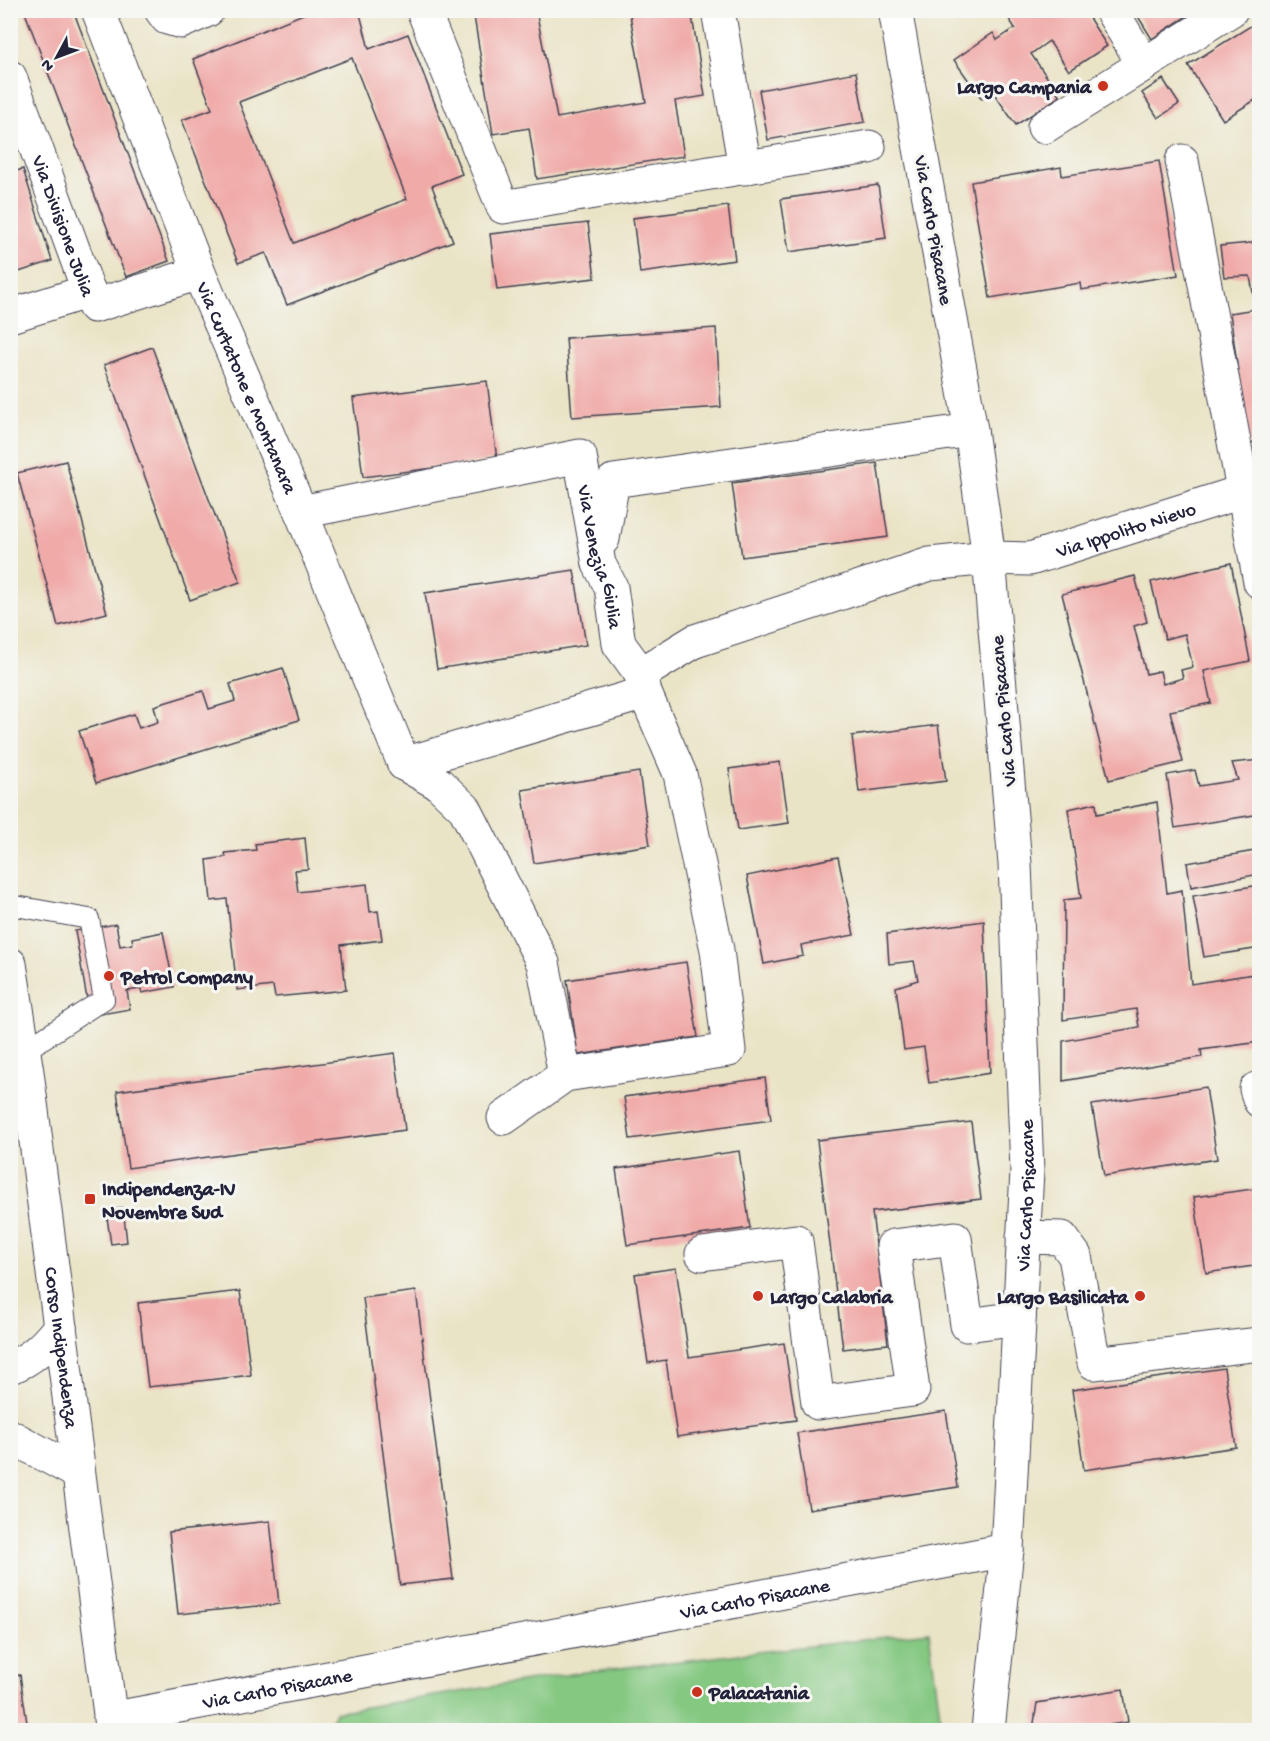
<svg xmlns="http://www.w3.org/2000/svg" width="1270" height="1741" viewBox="0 0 1270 1741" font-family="'Gochi Hand',sans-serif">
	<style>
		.grass { fill: #84c881; stroke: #53755e; stroke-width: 1.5 }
		.building { fill: #f0aba9; fill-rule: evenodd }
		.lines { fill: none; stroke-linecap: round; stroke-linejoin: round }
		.lane-casing { stroke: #403f50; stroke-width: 22 }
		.street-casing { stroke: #403f50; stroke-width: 35 }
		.primary-casing { stroke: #403f50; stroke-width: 35 }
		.lane { stroke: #fff; stroke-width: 20 }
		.street { stroke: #fff; stroke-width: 33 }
		.primary { stroke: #fff; stroke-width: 33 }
		.poi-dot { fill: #c8321e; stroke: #f6f6f2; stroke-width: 2 }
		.labels { text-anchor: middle; stroke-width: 6; stroke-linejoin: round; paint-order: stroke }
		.poi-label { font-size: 20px; font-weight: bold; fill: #22223b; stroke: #f6f6f2; text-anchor: start }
		.street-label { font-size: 20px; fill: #22223b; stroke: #f6f6f2 }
	</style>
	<rect width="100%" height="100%" fill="#f6f6f2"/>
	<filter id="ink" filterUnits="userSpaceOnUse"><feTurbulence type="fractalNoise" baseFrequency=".0167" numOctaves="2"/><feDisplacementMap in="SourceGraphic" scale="12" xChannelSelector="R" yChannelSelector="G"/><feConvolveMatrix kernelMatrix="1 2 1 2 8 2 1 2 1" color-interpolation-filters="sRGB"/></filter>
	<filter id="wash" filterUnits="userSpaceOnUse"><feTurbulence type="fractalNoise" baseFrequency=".008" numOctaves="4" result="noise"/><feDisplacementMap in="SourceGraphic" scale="24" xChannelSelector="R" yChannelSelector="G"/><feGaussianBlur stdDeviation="1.35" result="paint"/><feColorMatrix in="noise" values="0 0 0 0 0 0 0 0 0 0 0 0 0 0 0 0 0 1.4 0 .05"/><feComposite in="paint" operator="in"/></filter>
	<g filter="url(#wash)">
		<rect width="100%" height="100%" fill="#eae4c7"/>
		<polygon class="grass" points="929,1632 942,1730 327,1730 335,1712 577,1673"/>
		<g id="blocks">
			<g class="building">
				<polygon points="24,10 73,10 169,261 126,277"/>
				<path d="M313,10H359L369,49L408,34L462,174L432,186L453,241L287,305L266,253L238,263L182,120L212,109L193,59ZM352,58L407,199L294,243L239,102Z"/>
				<polygon points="473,10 536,10 557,118 646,102 629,10 691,10 705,96 675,101 684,156 537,179 529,128 493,134"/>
				<polygon points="1003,10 1065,10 1068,15 1074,10 1084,10 1107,46 1069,71 1049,41 1031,54 1060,96 1016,125 993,92 982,99 954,60 993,33 997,40 1015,28"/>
				<polygon points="1134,10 1196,10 1152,39"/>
				<polygon points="1260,20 1260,97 1223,120 1188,65"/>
				<polygon points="856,72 865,122 768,140 759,90"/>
				<polygon points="1163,79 1179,104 1158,118 1142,93"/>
				<polygon points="1159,161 1178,275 1081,290 1080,283 990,298 971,182 1061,167 1062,176"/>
				<polygon points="23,169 52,261 10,275 10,173"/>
				<polygon points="878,185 886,238 789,252 781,199"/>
				<polygon points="728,206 735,260 640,273 633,218"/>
				<polygon points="588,223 595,278 497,290 490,234"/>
				<polygon points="1260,242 1260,450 1256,442 1248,443 1230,313 1256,309 1250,276 1224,277 1220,246"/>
				<polygon points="716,328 721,407 572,417 566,338"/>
				<polygon points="152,347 240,582 190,600 104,365"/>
				<polygon points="487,381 497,460 363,477 353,398"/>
				<polygon points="66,461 107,613 58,626 17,473"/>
				<polygon points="877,463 888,537 742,557 732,483"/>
				<polygon points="1231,563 1250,661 1204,671 1211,703 1170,711 1183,762 1109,780 1062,594 1135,576 1147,622 1134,626 1146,674 1160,671 1163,684 1183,678 1181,670 1193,667 1185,634 1165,639 1151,582"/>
				<polygon points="574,570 586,645 437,669 425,593"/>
				<polygon points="283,668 299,720 96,783 79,731 134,714 139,728 158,722 154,706 203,691 209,709 235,701 230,684"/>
				<polygon points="938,725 946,781 859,792 852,736"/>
				<polygon points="1260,760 1260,814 1175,828 1167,775 1195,770 1199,786 1238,780 1232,763"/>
				<polygon points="780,762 789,823 738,830 729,769"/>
				<polygon points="639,772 650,845 534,863 522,790"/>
				<polygon points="1157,802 1167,893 1182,890 1191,984 1260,973 1260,1042 1201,1050 1202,1057 1063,1081 1063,1041 1139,1027 1136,1009 1063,1020 1064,900 1081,898 1068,809 1096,803 1097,814"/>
				<polygon points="305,838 308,869 295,870 298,892 367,884 370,912 378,911 382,940 341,945 346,990 275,997 273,986 237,990 227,899 211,901 207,860 226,857 225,853 256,850 255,844"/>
				<polygon points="1260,850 1260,874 1191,887 1187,863"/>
				<polygon points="838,857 854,935 801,945 803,956 764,964 747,876"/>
				<polygon points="1260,885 1260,948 1204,957 1193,896"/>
				<polygon points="984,921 990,1073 929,1083 924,1047 904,1050 896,987 918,980 914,961 889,964 887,934"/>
				<polygon points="116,924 120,946 133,944 132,938 163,932 174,987 142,993 141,989 127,991 130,1009 90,1016 75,931"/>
				<polygon points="686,962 698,1037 578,1055 567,980"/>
				<polygon points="395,1053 405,1130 128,1168 117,1091"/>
				<polygon points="765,1078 771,1120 630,1139 624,1097"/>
				<polygon points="1206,1087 1217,1159 1104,1176 1092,1105"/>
				<polygon points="971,1122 981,1199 872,1212 888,1344 843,1349 817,1140"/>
				<polygon points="739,1151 750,1228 627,1245 616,1169"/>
				<polygon points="1260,1188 1260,1265 1206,1273 1194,1197"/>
				<polygon points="123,1208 127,1242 111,1244 106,1211"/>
				<polygon points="676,1268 689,1357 784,1343 796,1420 677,1437 666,1360 648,1363 635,1274"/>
				<polygon points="240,1291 251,1375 148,1387 138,1303"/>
				<polygon points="416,1291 453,1579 400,1585 363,1298"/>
				<polygon points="1224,1368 1236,1447 1084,1470 1072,1390"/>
				<polygon points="946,1411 958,1487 809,1509 797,1433"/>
				<polygon points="270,1521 279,1604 178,1614 169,1532"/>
				<polygon points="10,1589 16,1621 10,1622"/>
				<polygon points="20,1675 28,1730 10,1730 10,1676"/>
				<polygon points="1123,1689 1128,1722 1079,1730 1033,1730 1037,1703"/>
			</g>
		</g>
	</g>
	<g filter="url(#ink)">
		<use href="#blocks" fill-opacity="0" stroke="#403f50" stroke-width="1.5"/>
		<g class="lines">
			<g class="lane-casing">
				<polyline id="lane" points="10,905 89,919 104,999 24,1051"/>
			</g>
			<g class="street-casing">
				<g id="street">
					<path id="s1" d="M98,10L199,273L301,512L404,764"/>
					<polyline points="161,10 167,18 181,22 208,10"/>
					<polyline points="423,10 503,207 869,147"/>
					<polyline points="718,10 745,168"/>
					<polyline points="1111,10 1144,65"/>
					<path id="s2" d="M10,77L94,306L199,273"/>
					<polyline points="1044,127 1231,10"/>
					<polyline points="1182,161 1260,582"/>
					<polyline points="10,316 89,291"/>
					<path id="s3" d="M301,512L580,456L599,564L611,587L619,644L641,674L695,641L930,564L989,558L1030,559L1260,486"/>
					<polyline points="603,539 613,481 971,430"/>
					<polyline points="404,764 439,784 465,809 543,963 565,1075"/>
					<polyline points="404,764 645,693"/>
					<polyline points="1256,1089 1260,1101"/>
					<polyline points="504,1118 565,1075 729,1050 717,950 680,774 645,693 641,674"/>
					<polyline points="1023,1237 1062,1238 1075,1256 1094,1363 1260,1344"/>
					<polyline points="702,1254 796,1241 818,1403 913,1390 893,1246 955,1238 967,1325 1019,1318"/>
					<path d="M10,1367C32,1360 46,1344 60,1327"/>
					<polyline points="10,1436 78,1473"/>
					<path id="s4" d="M110,1719L1007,1550L1027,1171L1015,864L989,558L971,430L895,10"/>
					<polyline points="988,1730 1007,1550"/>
				</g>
			</g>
			<g class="primary-casing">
				<g id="primary">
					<path id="s5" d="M10,964L27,1072L112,1730"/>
				</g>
			</g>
			<use href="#lane" class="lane"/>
			<use href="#street" class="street"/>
			<use href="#primary" class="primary"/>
		</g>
	</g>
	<g class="poi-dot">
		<circle cx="1103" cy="86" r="6"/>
		<circle cx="109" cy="976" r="6"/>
		<rect x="84" y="1193" width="12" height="12" rx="3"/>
		<circle cx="758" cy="1296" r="6"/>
		<circle cx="1140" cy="1296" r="6"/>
		<circle cx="697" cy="1692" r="6"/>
	</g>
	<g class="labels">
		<g class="poi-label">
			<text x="1091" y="93" text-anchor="end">Largo Campania</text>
			<text x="121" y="983">Petrol Company</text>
			<text x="102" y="1195">Indipendenza-IV<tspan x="102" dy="23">Novembre Sud</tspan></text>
			<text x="770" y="1303">Largo Calabria</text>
			<text x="1128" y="1303" text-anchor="end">Largo Basilicata</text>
			<text x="709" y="1699">Palacatania</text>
		</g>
		<g class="street-label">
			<text dy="7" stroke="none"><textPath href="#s2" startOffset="158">Via Divisione Julia</textPath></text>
			<text transform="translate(935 230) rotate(80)" y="7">Via Carlo Pisacane</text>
			<text dy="7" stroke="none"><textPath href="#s1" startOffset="406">Via Curtatone e Montanara</textPath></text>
			<text dy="7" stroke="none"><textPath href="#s3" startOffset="1026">Via Ippolito Nievo</textPath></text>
			<text dy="7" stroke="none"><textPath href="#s3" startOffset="388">Via Venezia Giulia</textPath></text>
			<text transform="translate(1002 711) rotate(-95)" y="7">Via Carlo Pisacane</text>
			<text dy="7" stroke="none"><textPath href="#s4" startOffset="1268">Via Carlo Pisacane</textPath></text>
			<text dy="7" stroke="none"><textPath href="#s5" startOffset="387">Corso Indipendenza</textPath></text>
			<text dy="7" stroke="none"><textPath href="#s4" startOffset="656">Via Carlo Pisacane</textPath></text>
			<text dy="7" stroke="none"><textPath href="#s4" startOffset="170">Via Carlo Pisacane</textPath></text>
		</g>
	</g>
	<rect width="1270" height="1741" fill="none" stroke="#f6f6f2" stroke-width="36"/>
	<g transform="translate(57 57) rotate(229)" stroke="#f6f6f2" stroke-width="4.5" paint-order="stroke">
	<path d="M0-4.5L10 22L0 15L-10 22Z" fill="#22223b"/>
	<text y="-9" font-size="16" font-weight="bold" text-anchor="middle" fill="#22223b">N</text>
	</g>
</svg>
